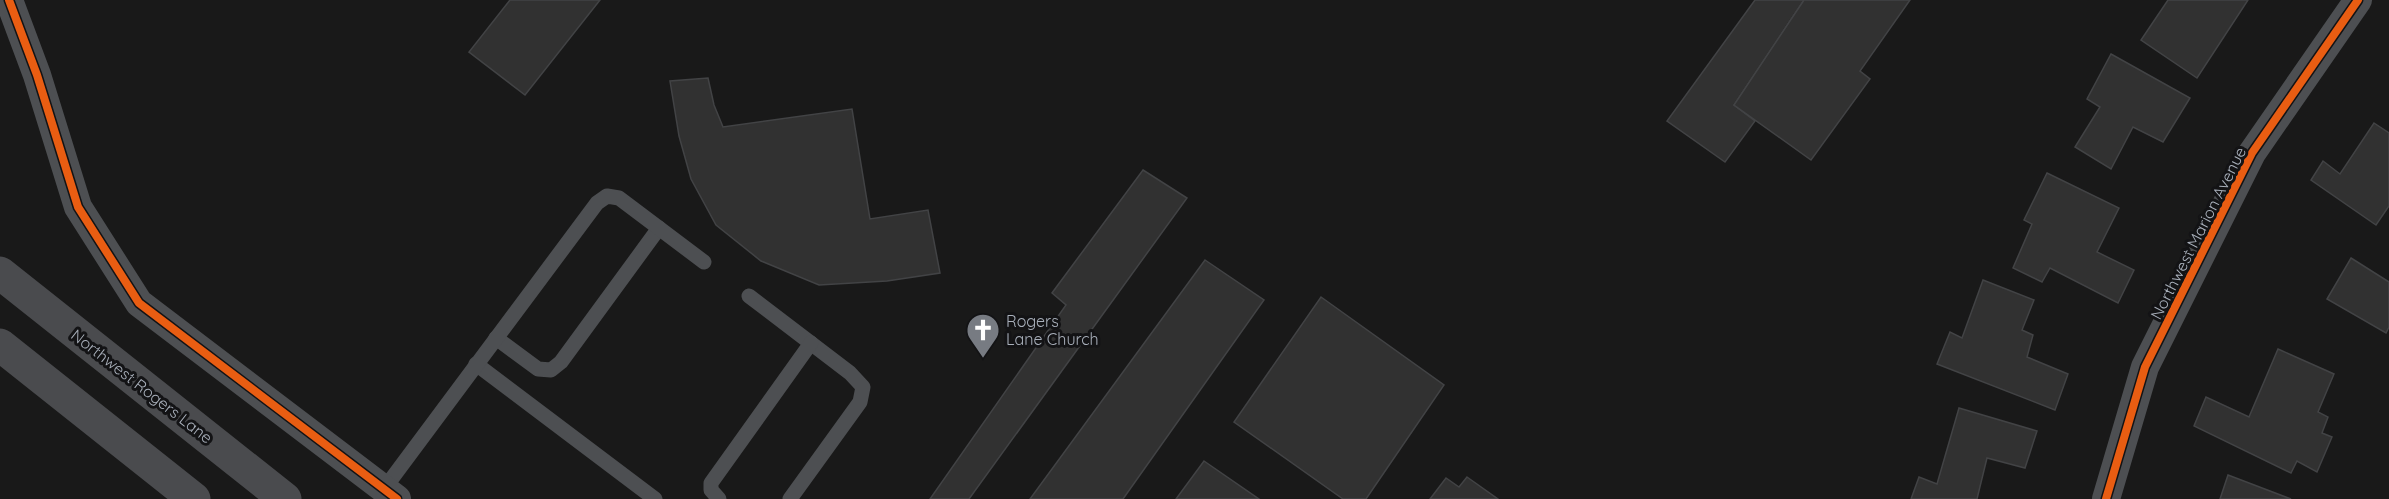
<svg xmlns="http://www.w3.org/2000/svg" width="2389" height="499" viewBox="0 0 2389 499" font-family="Quicksand,sans-serif">
	<style>
		.building { fill: #313131; stroke: #424345; stroke-width: 1.5 }
		.lines { fill: none; stroke-linecap: round; stroke-linejoin: round }
		.service { stroke: #4d4f52; stroke-width: 15 }
		.minor { stroke: #4d4f52; stroke-width: 28 }
		.trunk { stroke: #4a4b4e; stroke-width: 33 }
		.cycleway-casing { stroke: #131315; stroke-width: 11 }
		.cycleway { stroke: #e95d12; stroke-width: 8 }
		.labels { text-anchor: middle; stroke-width: 6; stroke-linejoin: round; paint-order: stroke }
		.street-label { font-size: 16px; fill: #a9b0bb; stroke: #131315 }
		.poi-label { font-size: 16px; fill: #a9b0bb; stroke: #131315; text-anchor: start }
	</style>
	<rect width="100%" height="100%" fill="#191919"/>
	<g class="building">
		<polygon points="510,0 600,0 525,95 469,52"/>
		<polygon points="1755,0 1804,0 1734,105 1755,121 1725,162 1667,121"/>
		<polygon points="1804,0 1910,0 1860,71 1870,79 1811,160 1734,105"/>
		<polygon points="2168,0 2248,0 2197,78 2141,40"/>
		<polygon points="2111,54 2190,98 2163,142 2133,127 2111,169 2075,147 2100,107 2087,99"/>
		<polygon points="708,78 714,105 723,127 852,109 870,219 928,210 940,273 887,281 819,285 761,261 716,225 691,179 679,136 670,81"/>
		<polygon points="2374,123 2389,133 2389,206 2376,225 2311,180 2323,161 2340,174"/>
		<polygon points="1143,170 1187,198 969,499 930,499 1066,305 1052,293"/>
		<polygon points="2047,173 2119,208 2097,252 2134,270 2118,303 2050,268 2042,282 2013,268 2032,224 2024,220"/>
		<polygon points="2351,258 2389,282 2389,327 2386,333 2327,299"/>
		<polygon points="1205,260 1264,300 1123,499 1030,499"/>
		<polygon points="1983,280 2034,300 2022,330 2033,335 2027,357 2068,374 2055,410 1937,364 1950,332 1962,338"/>
		<polygon points="1321,297 1444,385 1366,499 1343,499 1234,422"/>
		<polygon points="2278,349 2334,374 2318,412 2328,417 2322,433 2332,437 2317,472 2297,461 2291,473 2194,426 2206,397 2249,417"/>
		<polygon points="1959,408 2037,431 2025,468 1987,458 1977,499 1911,499 1919,477 1937,484"/>
		<polygon points="1204,461 1259,499 1176,499"/>
		<polygon points="2228,475 2291,499 2220,499"/>
		<polygon points="1467,477 1498,499 1430,499 1446,478 1459,487"/>
	</g>
	<g class="lines">
		<g class="service">
			<polyline points="749,296 850,373 863,387 860,402 790,499"/>
			<polyline points="496,338 538,369 551,370 561,362 659,228"/>
			<polyline points="476,364 655,499"/>
			<polyline points="384,489 597,203 607,196 619,198 704,262"/>
			<polyline points="719,499 711,490 711,483 811,343"/>
		</g>
		<g class="minor">
			<polyline points="9,0 37,75 78,207 139,303 397,499"/>
			<polyline points="2106,499 2145,367 2252,153 2358,0"/>
		</g>
		<g class="trunk">
			<polyline points="0,273 285,499"/>
			<polyline points="0,345 194,499"/>
		</g>
		<g class="cycleway-casing">
			<g id="cycleway">
				<polyline points="9,0 37,75 78,207 139,303 397,499"/>
				<polyline points="2106,499 2145,367 2252,153 2358,0"/>
			</g>
		</g>
		<use href="#cycleway" class="cycleway"/>
	</g>
	<defs>
		<g id="church-pin" transform="scale(1.725)"><path d="M0 17L-7.5 6A9.5 9.5 0 1 1 7.5 6Z" fill="#777b82" stroke="#131315"/><path d="M-1.2-6h2.4v3.5h3.3v2.4h-3.3V6h-2.4V-.1h-3.3v-2.4h3.3Z" fill="#fff"/></g>
	</defs>
	<g fill-rule="evenodd">
		<use href="#church-pin" x="983" y="330"/>
	</g>
	<g class="labels">
		<g class="street-label">
			<text transform="translate(2198 233) rotate(-63)" y="6">Northwest Marion Avenue</text>
			<text transform="translate(142 386) rotate(38)" y="6">Northwest Rogers Lane</text>
		</g>
		<g class="poi-label">
			<text x="1006" y="327">Rogers<tspan x="1006" dy="18">Lane Church</tspan></text>
		</g>
	</g>
</svg>
